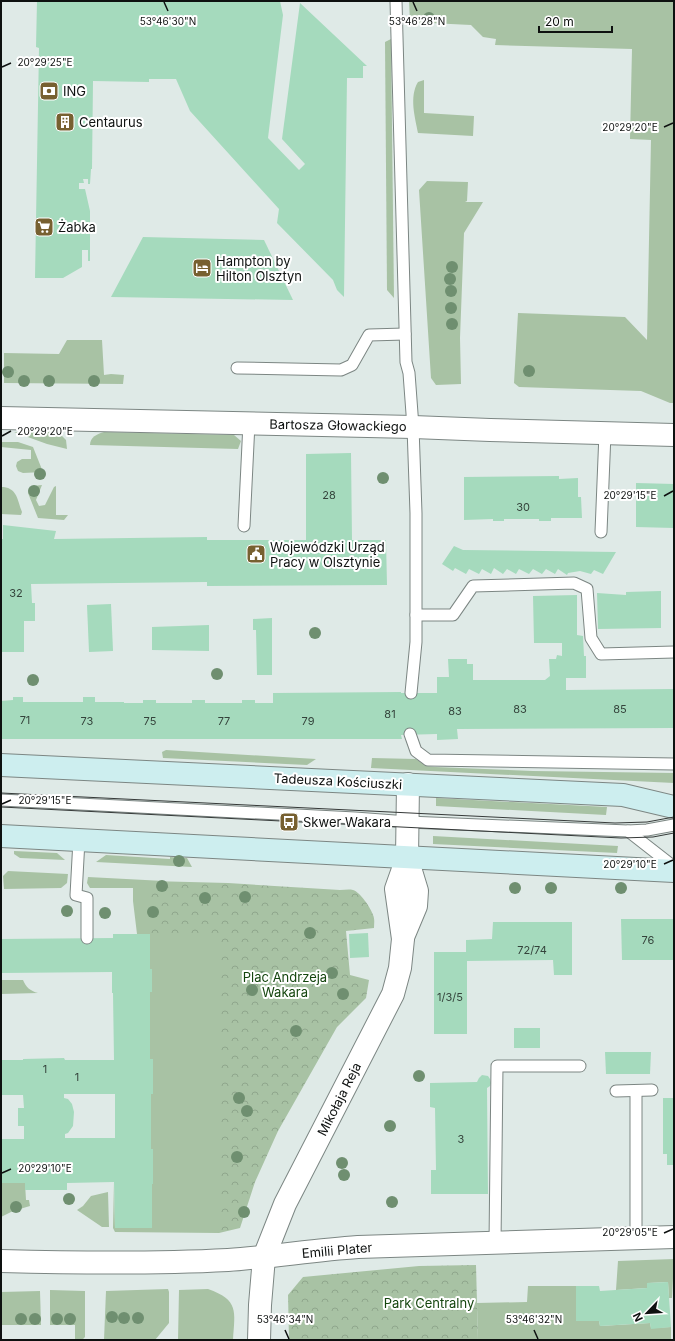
<svg xmlns="http://www.w3.org/2000/svg" width="675" height="1341" viewBox="0 0 675 1341" font-family="Inter,sans-serif">
	<style>
		.green { fill: #a8c2a4 }
		.park { fill: url(#park-crowns) }
		.building { fill: #a5dabd; fill-rule: evenodd }
		.lines { fill: none; stroke-linecap: round; stroke-linejoin: round }
		.lane-casing { stroke: #7c8683; stroke-width: 13 }
		.street-casing { stroke: #7c8683; stroke-width: 24 }
		.secondary-casing { stroke: #7c8683; stroke-width: 24 }
		.lane { stroke: #fff; stroke-width: 11 }
		.street { stroke: #fff; stroke-width: 22 }
		.secondary { stroke: #cdeeef; stroke-width: 22 }
		.tram { stroke: #363a39; stroke-width: 1 }
		.tree { fill: #6f8f70 }
		.ticks { fill: none; stroke: #0e1110; stroke-width: 1.5 }
		.labels { text-anchor: middle; stroke-width: 4; stroke-linejoin: round; paint-order: stroke }
		.number-label { font-size: 11px; fill: #34433b }
		.poi-label { font-size: 13px; fill: #0e1110; stroke: #fff; text-anchor: start }
		.street-label { font-size: 13px; fill: #0e1110; stroke: #fff }
		.park-label { font-size: 13px; fill: #14450e; stroke: #fff }
		.ticks-label { font-size: 10px; text-anchor: middle; fill: #0e1110; stroke: #fff; stroke-width: 4; stroke-linejoin: round; paint-order: stroke }
	</style>
	<defs>
		<pattern id="park-crowns" width="20" height="18" patternUnits="userSpaceOnUse"><rect width="20" height="18" fill="#a8c2a4"/><path d="M2 6a3 3 0 1 1 6 0M12 15a3 3 0 1 1 6 0" fill="none" stroke="#8fa68c"/></pattern>
	</defs>
	<rect width="100%" height="100%" fill="#dfeae7"/>
	<g class="green">
		<polygon points="409,1 674,1 674,403 670,403 641,391 519,387 514,383 518,313 625,317 647,340 651,140 630,139 632,49 495,45 496,39 483,37 471,25 410,22"/>
		<polygon points="391,39 394,298 387,290 385,42"/>
		<path d="M424,80V113L474,116L473,136L418,133C415,117 409,97 418,82Z"/>
		<polygon points="427,181 468,182 467,201 465,202 483,202 464,233 460,338 461,384 436,385 431,378 419,190"/>
		<polygon points="67,340 102,340 104,375 111,374 124,375 123,384 4,383 4,353 59,354"/>
		<polygon points="14,432 58,432 66,440 67,449 47,444"/>
		<path d="M104,432L234,435L241,441L238,449L90,445C90,437 97,434 104,432Z"/>
		<polygon points="1,442 18,442 33,447 43,472 23,473 18,471 16,466 17,462 22,459 31,459 31,450 1,447"/>
		<polygon points="42,485 36,500 39,506 45,505 54,487 56,486 56,515 68,515 64,520 38,518 28,493 33,486"/>
		<path d="M1,487C17,487 17,499 22,512L21,515L1,514Z"/>
		<polygon points="166,750 316,759 307,765 163,758 162,752"/>
		<polygon points="372,758 416,759 426,766 435,767 533,771 674,773 674,783 371,768"/>
		<polygon points="436,798 607,807 606,815 436,806"/>
		<polygon points="433,836 618,846 617,853 433,844"/>
		<polygon points="14,851 57,853 65,860 20,858 14,854"/>
		<polygon points="106,855 170,859 170,857 187,858 192,867 96,862"/>
		<polygon points="8,871 68,874 67,883 61,888 4,889 3,876"/>
		<polygon points="88,877 164,881 219,936 219,1233 115,1232 113,1228 114,1182 115,1228 152,1227 152,1184 153,1183 153,1149 151,1149 151,1094 153,1094 153,1059 150,1059 150,992 152,992 150,969 150,934 137,934 133,901 133,888 90,888 87,883"/>
		<path d="M1,980H23C26,987 30,991 38,993L1,994Z"/>
		<polygon points="1,1183 25,1183 26,1200 29,1200 30,1206 13,1211 1,1217"/>
		<polygon points="108,1192 109,1227 102,1227 77,1210 83,1206 91,1196"/>
		<polygon points="674,1259 672,1298 669,1298 668,1282 648,1283 647,1288 616,1290 618,1261"/>
		<polygon points="528,1286 576,1286 577,1321 599,1321 600,1326 650,1323 651,1328 671,1327 671,1340 478,1340 477,1303 527,1302"/>
		<polygon points="168,1289 169,1292 169,1323 155,1340 104,1340 106,1291"/>
		<path d="M208,1289C239,1300 235,1311 233,1340H178L179,1290Z"/>
		<polygon points="50,1290 85,1291 85,1337 82,1340 75,1340 75,1325 50,1325"/>
		<polygon points="40,1291 41,1325 1,1325 1,1292"/>
	</g>
	<g class="park">
		<path d="M151,881L228,883L340,890C344,890 349,889 353,890C360,892 371,908 373,915C375,919 374,924 374,928L346,931L350,975L369,980L366,998L337,1027L278,1131L255,1182L240,1228L219,1233V937L150,934Z"/>
		<polygon points="476,1265 478,1340 289,1340 288,1295 303,1277 419,1266"/>
	</g>
	<g class="building">
		<polygon points="37,1 280,1 283,15 268,138 299,170 305,164 282,139 300,3 367,66 363,66 363,78 347,78 344,297 337,290 333,280 277,223 279,209 190,111 176,79 149,79 149,82 93,81 92,169 91,169 90,184 88,184 88,179 83,179 84,183 79,183 79,189 85,189 90,211 90,261 88,261 88,250 82,250 82,267 63,278 35,278 39,48 36,47"/>
		<polygon points="143,237 264,240 293,300 111,297"/>
		<polygon points="351,453 352,540 386,540 387,585 207,586 207,582 31,584 32,603 35,603 35,621 24,621 24,652 1,652 1,539 3,539 3,525 56,531 54,539 207,537 207,540 306,540 306,454"/>
		<polygon points="559,476 559,479 578,478 578,497 581,497 582,518 551,518 551,521 539,521 539,519 504,519 504,521 493,521 493,519 464,520 464,477"/>
		<polygon points="636,483 674,484 674,528 636,527"/>
		<polygon points="454,546 463,550 616,552 603,574 594,570 591,574 580,571 568,573 567,575 558,569 555,574 546,569 542,574 533,569 529,574 519,569 516,574 507,569 503,574 494,568 491,574 482,569 479,574 469,569 466,574 455,568 453,571 442,564"/>
		<polygon points="661,591 661,628 598,629 597,593 626,595 626,592"/>
		<polygon points="577,595 577,635 583,636 584,656 586,656 586,678 566,678 566,690 674,689 674,728 457,729 458,739 437,740 437,734 401,735 402,739 1,739 1,701 13,700 13,697 23,697 23,702 83,702 83,697 95,697 95,702 124,702 124,703 143,703 143,700 156,700 156,703 192,703 192,700 205,700 205,703 242,703 242,700 255,700 255,703 273,703 273,693 401,692 401,693 437,693 437,677 449,677 448,659 467,659 467,664 473,664 473,680 545,680 550,676 549,659 556,659 557,655 562,656 562,643 534,643 533,596"/>
		<polygon points="111,604 113,651 89,652 87,605"/>
		<polygon points="272,618 272,675 257,675 256,630 253,630 253,619"/>
		<polygon points="209,625 209,651 152,650 152,627"/>
		<polygon points="621,919 674,919 674,960 622,960"/>
		<polygon points="493,922 572,922 572,975 554,975 553,960 467,961 467,1034 434,1034 434,952 466,952 466,940 492,939"/>
		<polygon points="368,933 369,957 350,958 349,934"/>
		<path d="M113,934H150V969H152V992H150V1059H153V1094H151V1149H153V1184H152V1228H115L114,1182L67,1183V1190H25V1183H1V1139H24V1126H18V1108H24L23,1095H1V1060H23V1059L64,1058L65,1060H114L113,993H112V972L1,973V939L113,938ZM64,1094H115V1138H65V1134L68,1133L73,1126L74,1112L72,1104L68,1099L64,1098Z"/>
		<rect x="514" y="1028" width="26" height="20"/>
		<polygon points="605,1052 651,1052 650,1074 606,1074"/>
		<polygon points="482,1075 488,1076 490,1079 491,1083 490,1086 487,1088 488,1194 431,1194 431,1170 436,1170 435,1108 430,1107 430,1083 477,1082 479,1078"/>
		<polygon points="663,1098 674,1098 674,1165 667,1165 667,1154 663,1154"/>
		<polygon points="668,1282 671,1327 651,1329 650,1323 600,1326 599,1321 576,1321 576,1286 599,1286 600,1291 647,1288 647,1283"/>
	</g>
	<g class="lines">
		<g class="lane-casing">
			<g id="lane">
				<polyline points="396,1 406,362 409,373 413,427 416,513 416,642 411,693"/>
				<polyline points="237,368 341,370 352,365 369,335 405,334"/>
				<polyline points="244,526 249,423"/>
				<polyline points="601,532 605,433"/>
				<polyline points="416,615 453,615 473,586 574,583 587,589 591,638 601,654 674,652"/>
				<polyline points="410,734 416,751 428,760 674,764"/>
				<polyline points="1,800 355,818 408,822 628,831 647,830 674,825"/>
				<polyline points="628,831 674,867"/>
				<polyline points="79,840 76,895 87,898 87,938"/>
				<polyline points="616,1091 652,1090"/>
				<polyline points="636,1091 636,1238"/>
				<polyline points="495,1243 497,1066 580,1066"/>
			</g>
		</g>
		<g class="street-casing">
			<g id="street">
				<polyline points="1,418 413,427 490,430 674,435"/>
				<polyline points="403,937 416,906 417,891 407,858 408,784"/>
				<path d="M1,1261C77,1263 152,1264 228,1260C272,1257 314,1250 358,1247L674,1237"/>
				<polyline points="259,1340 260,1305 264,1257 285,1204 393,994 400,968 403,939 396,889 407,858"/>
			</g>
		</g>
		<g class="secondary-casing">
			<g id="secondary">
				<polyline points="1,765 623,795 674,807"/>
				<polyline points="1,836 674,871"/>
			</g>
		</g>
		<use href="#lane" class="lane"/>
		<use href="#street" class="street"/>
		<use href="#secondary" class="secondary"/>
		<g class="tram">
			<polyline points="1,793 615,823 647,822 674,817"/>
			<polyline points="1,807 621,838 653,837 674,833"/>
		</g>
	</g>
	<g class="tree">
		<circle cx="429" cy="18" r="6"/>
		<circle cx="452" cy="267" r="6"/>
		<circle cx="450" cy="279" r="6"/>
		<circle cx="451" cy="291" r="6"/>
		<circle cx="451" cy="308" r="6"/>
		<circle cx="452" cy="324" r="6"/>
		<circle cx="529" cy="371" r="6"/>
		<circle cx="8" cy="372" r="6"/>
		<circle cx="24" cy="381" r="6"/>
		<circle cx="49" cy="381" r="6"/>
		<circle cx="94" cy="381" r="6"/>
		<circle cx="40" cy="474" r="6"/>
		<circle cx="383" cy="478" r="6"/>
		<circle cx="34" cy="491" r="6"/>
		<circle cx="315" cy="633" r="6"/>
		<circle cx="217" cy="674" r="6"/>
		<circle cx="33" cy="680" r="6"/>
		<circle cx="179" cy="861" r="6"/>
		<circle cx="162" cy="886" r="6"/>
		<circle cx="515" cy="888" r="6"/>
		<circle cx="551" cy="888" r="6"/>
		<circle cx="621" cy="888" r="6"/>
		<circle cx="245" cy="897" r="6"/>
		<circle cx="205" cy="898" r="6"/>
		<circle cx="67" cy="911" r="6"/>
		<circle cx="153" cy="912" r="6"/>
		<circle cx="105" cy="913" r="6"/>
		<circle cx="310" cy="933" r="6"/>
		<circle cx="332" cy="973" r="6"/>
		<circle cx="262" cy="977" r="6"/>
		<circle cx="252" cy="990" r="6"/>
		<circle cx="343" cy="994" r="6"/>
		<circle cx="296" cy="1031" r="6"/>
		<circle cx="419" cy="1076" r="6"/>
		<circle cx="239" cy="1098" r="6"/>
		<circle cx="247" cy="1111" r="6"/>
		<circle cx="390" cy="1126" r="6"/>
		<circle cx="237" cy="1157" r="6"/>
		<circle cx="342" cy="1163" r="6"/>
		<circle cx="344" cy="1175" r="6"/>
		<circle cx="69" cy="1199" r="6"/>
		<circle cx="392" cy="1202" r="6"/>
		<circle cx="16" cy="1207" r="6"/>
		<circle cx="244" cy="1212" r="6"/>
		<circle cx="112" cy="1317" r="6"/>
		<circle cx="124" cy="1318" r="6"/>
		<circle cx="138" cy="1318" r="6"/>
		<circle cx="21" cy="1319" r="6"/>
		<circle cx="35" cy="1319" r="6"/>
		<circle cx="57" cy="1319" r="6"/>
		<circle cx="70" cy="1319" r="6"/>
	</g>
	<path class="ticks" d="M164,2L168,11M413,2L417,11M2,67L11,63M664,127L673,123M2,436L11,431M664,496L673,491M2,804L11,800M664,864L673,860M2,1173L11,1169M664,1233L673,1229M285,1330L289,1339M534,1330L538,1339"/>
	<defs>
		<g id="bank-square" transform="scale(1)"><rect x="-9" y="-9" width="18" height="18" rx="4" fill="#776030" stroke="#fff"/><path d="M-6-4H6V4H-6ZM0-2.3a2.3 2.3 0 1 0 0 4.6a2.3 2.3 0 1 0 0-4.6Z" fill="#fff"/></g>
		<g id="building-square" transform="scale(1)"><rect x="-9" y="-9" width="18" height="18" rx="4" fill="#776030" stroke="#fff"/><path d="M-4-6H4V6H1V3H-1V6H-4ZM-2.5-4.3h1.7v1.8h-1.7ZM.8-4.3h1.7v1.8H.8ZM-2.5-1h1.7V.8h-1.7ZM.8-1h1.7V.8H.8Z" fill="#fff"/></g>
		<g id="supermarket-square" transform="scale(1)"><rect x="-9" y="-9" width="18" height="18" rx="4" fill="#776030" stroke="#fff"/><path d="M-6-5.5h2.5l.6 2H6L4.5 2H-2.5L-4.4-4H-6ZM-1.5 3.2a1.3 1.3 0 1 0 .1 0ZM3 3.2a1.3 1.3 0 1 0 .1 0Z" fill="#fff"/></g>
		<g id="hotel-square" transform="scale(1)"><rect x="-9" y="-9" width="18" height="18" rx="4" fill="#776030" stroke="#fff"/><path d="M-6-4.5h1.5V1H6V5H4.5V3h-9V5H-6ZM-4 0a1.8 1.8 0 1 1 3.6 0ZM.5 0V-2.5h3Q6-2.5 6 0Z" fill="#fff"/></g>
		<g id="civic-square" transform="scale(1)"><rect x="-9" y="-9" width="18" height="18" rx="4" fill="#776030" stroke="#fff"/><path d="M-.6-6.5H3V-4.5H.6V-3L4-1V1h2V6H-6V1h2V-1L-.6-3ZM-1.2 2.5V6h2.4V2.5Z" fill="#fff"/></g>
		<g id="bus-square" transform="scale(1)"><rect x="-9" y="-9" width="18" height="18" rx="4" fill="#776030" stroke="#fff"/><path d="M-5-6H5V4H4V6H2V4H-2V6H-4V4H-5ZM-3.5-4V0h7V-4ZM-3.5 1.2v1.5H-2V1.2ZM2 1.2v1.5H3.5V1.2Z" fill="#fff"/></g>
	</defs>
	<g fill-rule="evenodd">
		<use href="#bank-square" x="49" y="91"/>
		<use href="#building-square" x="65" y="122"/>
		<use href="#supermarket-square" x="44" y="227"/>
		<use href="#hotel-square" x="202" y="268"/>
		<use href="#civic-square" x="256" y="554"/>
		<use href="#bus-square" x="289" y="822"/>
	</g>
	<g class="labels">
		<g class="number-label">
			<text x="329" y="499">28</text>
			<text x="523" y="511">30</text>
			<text x="16" y="597">32</text>
			<text x="520" y="713">83</text>
			<text x="620" y="713">85</text>
			<text x="455" y="715">83</text>
			<text x="390" y="718">81</text>
			<text x="25" y="724">71</text>
			<text x="87" y="725">73</text>
			<text x="150" y="725">75</text>
			<text x="224" y="725">77</text>
			<text x="308" y="725">79</text>
			<text x="648" y="944">76</text>
			<text x="532" y="954">72/74</text>
			<text x="450" y="1001">1/3/5</text>
			<text x="45" y="1073">1</text>
			<text x="77" y="1081">1</text>
			<text x="461" y="1143">3</text>
		</g>
		<g class="poi-label">
			<text x="63" y="96">ING</text>
			<text x="79" y="127">Centaurus</text>
			<text x="58" y="232">Żabka</text>
			<text x="216" y="266">Hampton by<tspan x="216" dy="15">Hilton Olsztyn</tspan></text>
			<text x="270" y="552">Wojewódzki Urząd<tspan x="270" dy="15">Pracy w Olsztynie</tspan></text>
			<text x="303" y="827">Skwer Wakara</text>
		</g>
		<g class="street-label">
			<text transform="translate(338 425) rotate(1)" y="5">Bartosza Głowackiego</text>
			<text transform="translate(338 781) rotate(3)" y="5">Tadeusza Kościuszki</text>
			<text transform="translate(339 1099) rotate(-63)" y="5">Mikołaja Reja</text>
			<text transform="translate(337 1250) rotate(-5)" y="5">Emilii Plater</text>
		</g>
		<g class="park-label">
			<text x="285" y="982">Plac Andrzeja<tspan x="285" dy="15">Wakara</tspan></text>
			<text x="429" y="1308">Park Centralny</text>
		</g>
	</g>
	<g class="ticks-label">
		<text x="168" y="25">53°46'30"N</text>
		<text x="417" y="25">53°46'28"N</text>
		<text x="45" y="66">20°29'25"E</text>
		<text x="630" y="131">20°29'20"E</text>
		<text x="45" y="435">20°29'20"E</text>
		<text x="630" y="499">20°29'15"E</text>
		<text x="45" y="804">20°29'15"E</text>
		<text x="630" y="868">20°29'10"E</text>
		<text x="45" y="1172">20°29'10"E</text>
		<text x="630" y="1236">20°29'05"E</text>
		<text x="285" y="1323">53°46'34"N</text>
		<text x="534" y="1323">53°46'32"N</text>
	</g>
	<rect width="675" height="1341" fill="none" stroke="#0e1110" stroke-width="4"/>
	<g transform="translate(647 1313) rotate(245)" stroke="#ffffff" stroke-width="3" paint-order="stroke">
	<path d="M0-3L7 15L0 10L-7 15Z" fill="#0e1110"/>
	<text y="-6" font-size="11" font-weight="bold" text-anchor="middle" fill="#0e1110">N</text>
	</g>
	<path d="M539 26v6h73v-6" fill="none" stroke="#0e1110" stroke-width="2"/>
	<text x="545" y="26" font-size="12" fill="#0e1110" stroke="#ffffff" stroke-width="3" paint-order="stroke">20 m</text>
</svg>
